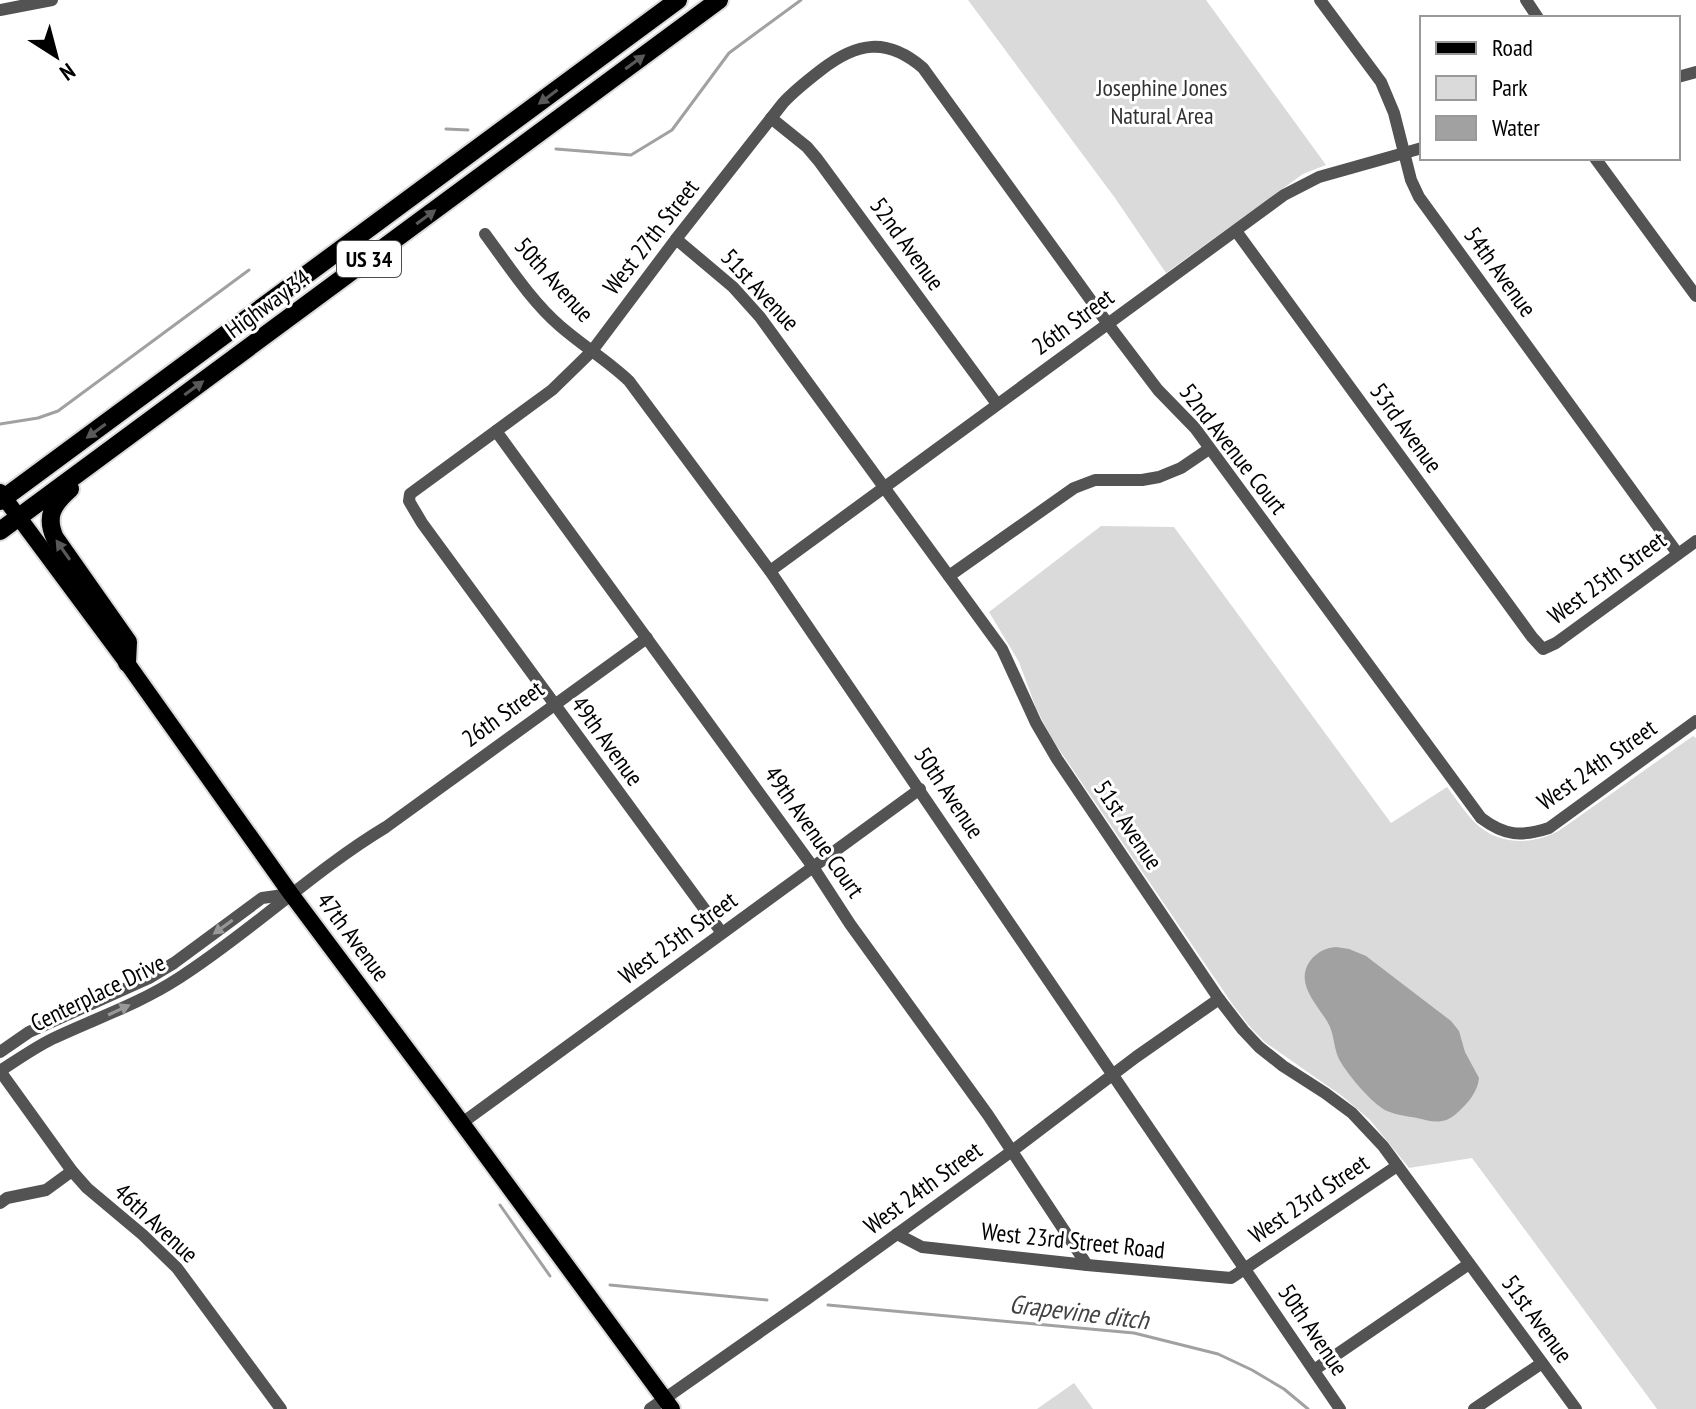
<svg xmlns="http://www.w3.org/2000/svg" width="1696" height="1409" viewBox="0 0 1696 1409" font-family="'PT Sans Narrow',sans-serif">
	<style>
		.green { fill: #dadada }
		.water { fill: #a1a1a1 }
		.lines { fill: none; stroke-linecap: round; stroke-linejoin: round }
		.stream { stroke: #a1a1a1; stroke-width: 3 }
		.major-casing { stroke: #dbdbdb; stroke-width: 20 }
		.highway-casing { stroke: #dbdbdb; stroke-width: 22 }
		.minor { stroke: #535353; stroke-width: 12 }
		.major { stroke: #000; stroke-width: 16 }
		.highway { stroke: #000; stroke-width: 18 }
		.oneway { fill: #595959 }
		.oneway2 { fill: #989898 }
		.labels { text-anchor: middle; stroke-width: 6; stroke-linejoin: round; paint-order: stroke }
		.shield { fill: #fff; stroke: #4c4c4c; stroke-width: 2 }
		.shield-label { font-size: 22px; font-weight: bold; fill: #000 }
		.park-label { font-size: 24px; fill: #313131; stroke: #fff }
		.street-label { font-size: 24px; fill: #000; stroke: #fff }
		.water-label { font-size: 26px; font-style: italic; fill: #424242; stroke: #fff }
	</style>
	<rect width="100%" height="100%" fill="#fff"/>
	<g class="green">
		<polygon points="968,0 1206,0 1326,165 1303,174 1166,273 1115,198"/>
		<path d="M1101,526L1174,527L1391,823L1447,787C1457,800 1467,816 1480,827C1503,846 1536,844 1560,830L1693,736L1696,738V1409H1657L1472,1158L1409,1168L1370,1120L1342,1096L1266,1043L1251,1028L1233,1005L1052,739L1036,708L1019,662L989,612Z"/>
		<polygon points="1074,1383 1093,1409 1037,1409"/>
	</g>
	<path class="water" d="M1336,947L1349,949L1366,956L1451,1021L1459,1031L1465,1052L1479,1078C1478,1092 1467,1104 1457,1113C1444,1125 1433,1122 1417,1118C1407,1116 1396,1115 1387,1111C1372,1104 1345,1072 1338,1057C1334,1047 1334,1037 1330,1027C1321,1007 1293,985 1310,961C1317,952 1325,948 1336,947Z"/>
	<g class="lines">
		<g class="stream">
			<polyline points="446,129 468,130"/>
			<polyline points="556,149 631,155 672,130 729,53 801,0"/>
			<polyline points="0,424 38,418 58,411 249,270"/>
			<polyline points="500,1205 550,1276"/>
			<polyline points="610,1285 767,1300"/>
			<polyline points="828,1305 1134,1333 1218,1354 1252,1370 1284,1389 1308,1409"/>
		</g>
		<g class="major-casing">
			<polyline id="major" points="0,492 127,663 291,894 445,1100 672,1409"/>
		</g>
		<g class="highway-casing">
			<g id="highway">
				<path d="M70,489C53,504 45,516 55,538L128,642L127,663"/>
				<polyline points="0,501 678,0"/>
				<polyline points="0,531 719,0"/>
			</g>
		</g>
		<g class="minor">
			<polyline points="1320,0 1381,82 1394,113 1411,180 1419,197 1678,554"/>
			<polyline points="1526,0 1538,18"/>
			<polyline points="0,10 52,0"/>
			<polyline points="1678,77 1696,72"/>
			<polyline points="771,118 807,147 818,160 997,404"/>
			<polyline points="1595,158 1696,296"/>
			<polyline points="1236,231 1532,637 1543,649 1556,643 1696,541"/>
			<path d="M485,234C508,265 531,301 560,326C583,346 608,361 629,381L770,571L1340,1409"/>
			<polyline points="676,239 733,287 760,317 1002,649 1036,723 1057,759 1219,999 1243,1030 1259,1047 1283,1066 1325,1093 1352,1113 1383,1146 1576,1409"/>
			<polyline points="496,431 813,867 850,924 988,1115 1087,1265"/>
			<polyline points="770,571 1284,195 1319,177 1422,148"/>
			<polyline points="949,576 1074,488 1095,480 1142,480 1159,477 1181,468 1209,449"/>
			<path d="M722,933L422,523L409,501L410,494L552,390L592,351L676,239L783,103C795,90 808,80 821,70C857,42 887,37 923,68L1108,324L1158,390L1195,428L1481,818C1505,836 1521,837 1549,828L1696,721"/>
			<polyline points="0,1052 29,1032 149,978 174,963 262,898 291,894"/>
			<path d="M0,1071C17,1060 34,1048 52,1039C94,1019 139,1004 179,978C251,932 313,871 386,827L647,638"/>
			<polyline points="0,1071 72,1171 87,1188 143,1235 177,1268 281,1409"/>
			<polyline points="462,1123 920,789"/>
			<polyline points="0,1203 7,1198 46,1190 72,1171"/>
			<polyline points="897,1234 922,1247 1087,1265 1231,1278 1397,1166"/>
			<polyline points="1314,1370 1469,1264"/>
			<polyline points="650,1409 807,1299 1012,1151 1136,1057 1219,999"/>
			<polyline points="1474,1409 1542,1363"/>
		</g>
		<use href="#major" class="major"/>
		<use href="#highway" class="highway"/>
	</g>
	<defs><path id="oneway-solid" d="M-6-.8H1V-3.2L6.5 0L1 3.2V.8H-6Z" transform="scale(2)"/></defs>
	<g class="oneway">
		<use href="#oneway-solid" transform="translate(635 62) rotate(-36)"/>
		<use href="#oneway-solid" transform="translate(548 97) rotate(143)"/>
		<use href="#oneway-solid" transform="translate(426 217) rotate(-36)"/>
		<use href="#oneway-solid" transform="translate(194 388) rotate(-36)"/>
		<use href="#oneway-solid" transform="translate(96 431) rotate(144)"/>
		<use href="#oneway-solid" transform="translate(63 550) rotate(-125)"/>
	</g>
	<g class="oneway2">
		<use href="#oneway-solid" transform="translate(223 927) rotate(144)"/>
		<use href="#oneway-solid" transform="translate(119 1010) rotate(-25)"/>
	</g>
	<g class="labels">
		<rect class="shield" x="337" y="241" width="64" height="36" rx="6"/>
		<g class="shield-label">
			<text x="369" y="267">US 34</text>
		</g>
		<g class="park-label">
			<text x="1162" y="96">Josephine Jones<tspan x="1162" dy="28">Natural Area</tspan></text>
		</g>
		<g class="street-label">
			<text transform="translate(651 237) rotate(-52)" y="8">West 27th Street</text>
			<text transform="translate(907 244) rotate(54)" y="8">52nd Avenue</text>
			<text transform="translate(1500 272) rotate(54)" y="8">54th Avenue</text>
			<text transform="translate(554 280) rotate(48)" y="8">50th Avenue</text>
			<text transform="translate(760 290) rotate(47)" y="8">51st Avenue</text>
			<text transform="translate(268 304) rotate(-36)" y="8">Highway 34</text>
			<text transform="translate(1073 322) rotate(-36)" y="8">26th Street</text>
			<text transform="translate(1406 428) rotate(54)" y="8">53rd Avenue</text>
			<text transform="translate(1233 449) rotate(52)" y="8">52nd Avenue Court</text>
			<text transform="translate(1607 578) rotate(-36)" y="8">West 25th Street</text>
			<text transform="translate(503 714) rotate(-36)" y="8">26th Street</text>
			<text transform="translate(607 741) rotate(54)" y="8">49th Avenue</text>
			<text transform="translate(1597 765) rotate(-35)" y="8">West 24th Street</text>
			<text transform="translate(949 793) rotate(56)" y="8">50th Avenue</text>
			<text transform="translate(1128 825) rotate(56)" y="8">51st Avenue</text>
			<text transform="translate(814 832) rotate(55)" y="8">49th Avenue Court</text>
			<text transform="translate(353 937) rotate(53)" y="8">47th Avenue</text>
			<text transform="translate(678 938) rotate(-36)" y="8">West 25th Street</text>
			<text transform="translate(98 993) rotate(-26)" y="8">Centerplace Drive</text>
			<text transform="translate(923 1188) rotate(-36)" y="8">West 24th Street</text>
			<text transform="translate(1309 1199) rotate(-34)" y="8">West 23rd Street</text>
			<text transform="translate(156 1223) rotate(43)" y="8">46th Avenue</text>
			<text transform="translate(1073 1241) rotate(6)" y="8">West 23rd Street Road</text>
			<text transform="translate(1537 1319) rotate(54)" y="8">51st Avenue</text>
			<text transform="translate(1313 1330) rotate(56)" y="8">50th Avenue</text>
		</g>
		<g class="water-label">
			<text transform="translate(1079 1312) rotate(7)" y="9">Grapevine ditch</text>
		</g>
	</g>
	<rect x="1420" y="16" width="260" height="144" fill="#ffffff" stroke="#999999" stroke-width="2"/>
	<rect x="1436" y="42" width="40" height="12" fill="#000000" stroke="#999999" stroke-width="2"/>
	<text x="1492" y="56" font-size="24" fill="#000000">Road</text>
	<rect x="1436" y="76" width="40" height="24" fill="#dadada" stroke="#999999" stroke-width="2"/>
	<text x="1492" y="96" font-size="24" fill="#000000">Park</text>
	<rect x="1436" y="116" width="40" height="24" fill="#a1a1a1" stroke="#999999" stroke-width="2"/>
	<text x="1492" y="136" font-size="24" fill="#000000">Water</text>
	<g transform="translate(56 56) rotate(144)" stroke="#ffffff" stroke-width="6" paint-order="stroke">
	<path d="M0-6L14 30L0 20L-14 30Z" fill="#000000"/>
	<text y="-12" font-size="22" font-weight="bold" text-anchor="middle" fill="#000000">N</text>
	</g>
</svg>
